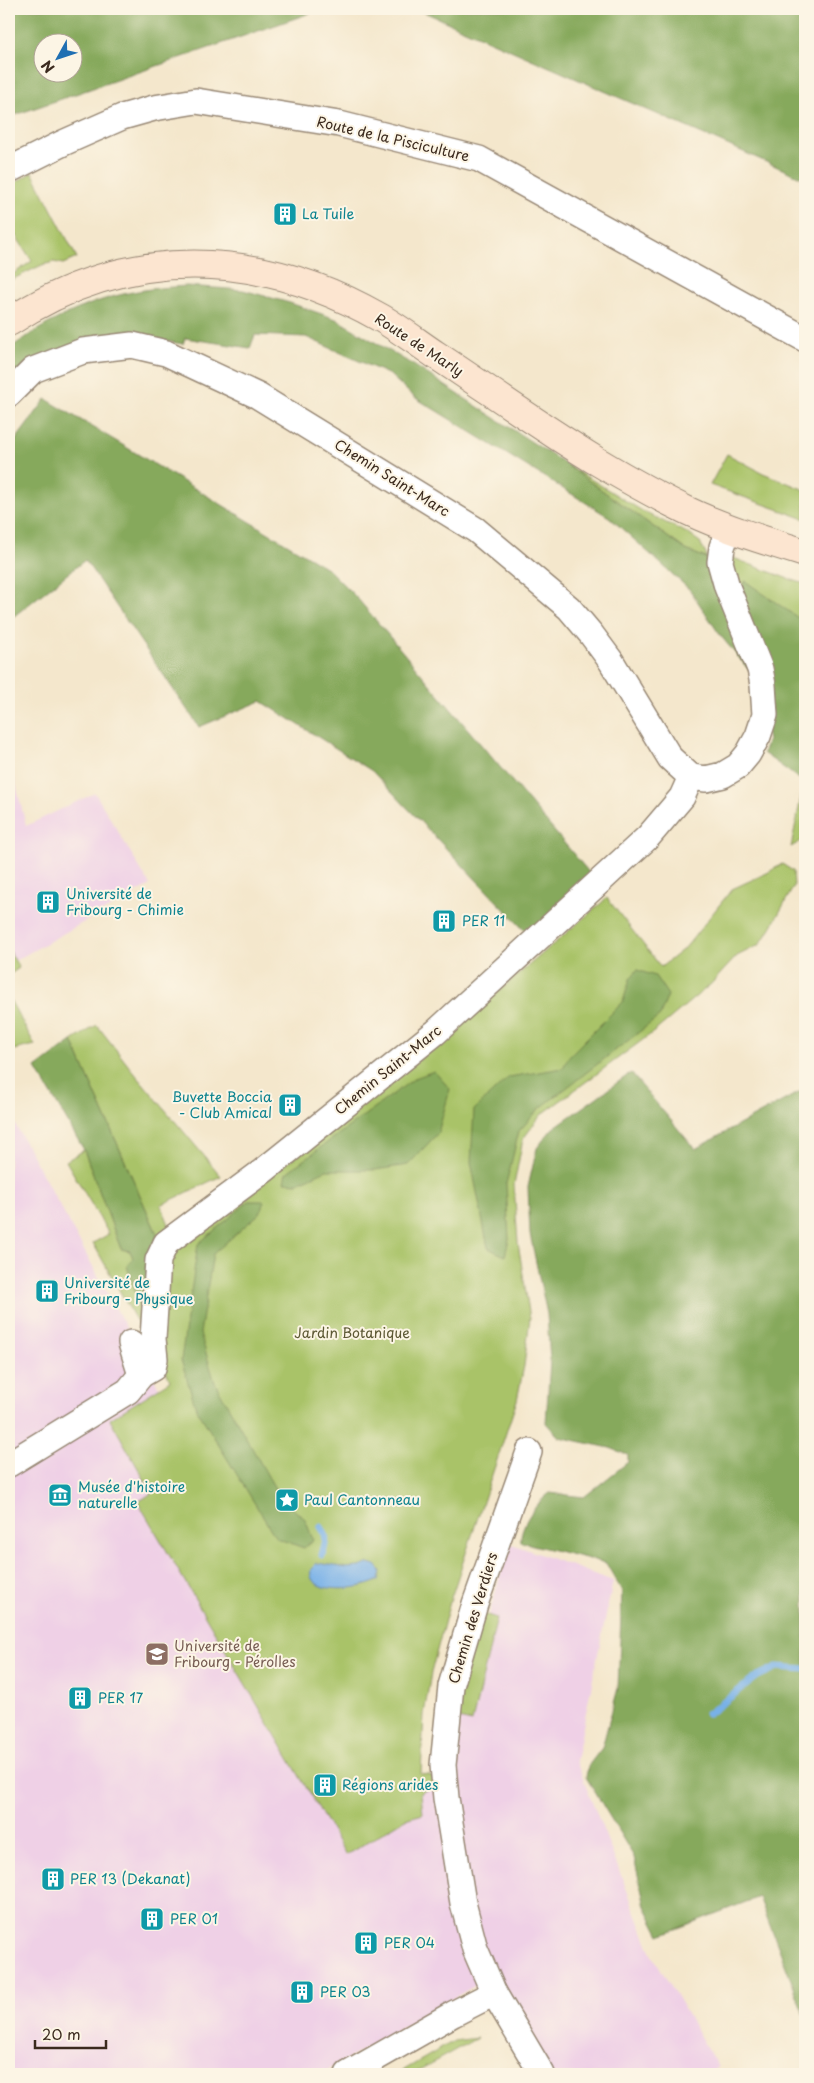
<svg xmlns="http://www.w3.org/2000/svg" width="814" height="2083" viewBox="0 0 814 2083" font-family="'Playpen Sans',sans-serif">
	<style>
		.built { fill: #efd0e6 }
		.green { fill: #a9c368; stroke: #727643 }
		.forest { fill: #86a95c; stroke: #606a3d; fill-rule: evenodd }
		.water { fill: #78b1e8; stroke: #5a6e83 }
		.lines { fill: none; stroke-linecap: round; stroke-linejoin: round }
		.stream { stroke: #78b1e8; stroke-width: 7 }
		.street-casing { stroke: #988875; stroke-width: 28 }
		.secondary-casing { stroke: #988875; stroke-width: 30 }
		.street { stroke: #fff; stroke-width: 25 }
		.secondary { stroke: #fce5d0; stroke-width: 28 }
		.labels { text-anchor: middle; stroke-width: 4; stroke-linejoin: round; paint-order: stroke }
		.street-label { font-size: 14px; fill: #3b2a1e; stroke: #fcf5e5 }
		.culture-label { font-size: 14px; fill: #0d838f; stroke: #fcf5e5; text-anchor: start }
		.park-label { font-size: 14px; fill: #5c5834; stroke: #fcf5e5 }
		.education-label { font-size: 14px; fill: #785e54; stroke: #fcf5e5; text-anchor: start }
	</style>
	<rect width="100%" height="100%" fill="#fcf5e5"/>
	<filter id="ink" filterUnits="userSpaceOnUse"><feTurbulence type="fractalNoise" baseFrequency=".02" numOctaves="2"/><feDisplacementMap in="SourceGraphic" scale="10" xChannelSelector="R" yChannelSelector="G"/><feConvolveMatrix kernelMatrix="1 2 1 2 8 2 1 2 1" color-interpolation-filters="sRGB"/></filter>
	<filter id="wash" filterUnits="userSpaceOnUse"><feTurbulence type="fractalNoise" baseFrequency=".0096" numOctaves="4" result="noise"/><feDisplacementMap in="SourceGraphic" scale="20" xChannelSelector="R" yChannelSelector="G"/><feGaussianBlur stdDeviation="1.12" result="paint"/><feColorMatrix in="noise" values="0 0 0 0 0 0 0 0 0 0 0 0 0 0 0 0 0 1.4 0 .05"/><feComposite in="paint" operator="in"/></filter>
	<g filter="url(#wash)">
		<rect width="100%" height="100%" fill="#f4e7cc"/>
		<g class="built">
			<polygon points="9,755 26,826 95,793 150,885 9,964"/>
			<polygon points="9,1113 385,1801 398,1793 455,1784 458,1728 509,1543 613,1581 576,1761 652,1954 718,2067 707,2074 528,2074 476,1985 321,2074 9,2074"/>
		</g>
		<g class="green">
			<polygon points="32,172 77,258 63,264 54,262 42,265 9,281 9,277 32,261 9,225 9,187"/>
			<polygon points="727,454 763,473 805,490 805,519 710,485"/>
			<polygon points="558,459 644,512 687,533 700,542 708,559 686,550"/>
			<polygon points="728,556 786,578 805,584 805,645 746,581 740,592"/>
			<polygon points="804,782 805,829 803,840 791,847"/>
			<polygon points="782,864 793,871 794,886 768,933 759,945 737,956 711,984 655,1031 541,1115 523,1139 514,1185 518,1243 530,1318 524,1366 517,1400 450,1601 431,1673 424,1714 421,1774 429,1775 434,1778 435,1785 421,1793 423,1814 405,1819 346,1855 138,1502 152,1493 110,1419 170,1381 159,1352 169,1264 178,1248 420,1059 607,898 661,967 686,947 732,889 767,873"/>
			<polygon points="9,950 19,968 9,975"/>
			<polygon points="9,998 35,1045 9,1051"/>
			<polygon points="97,1025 131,1069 221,1176 161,1205 171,1229 154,1252 157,1234 72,1041"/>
			<polygon points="84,1150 121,1249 130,1251 133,1257 147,1329 142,1331 93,1243 109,1234 66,1161"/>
			<polygon points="484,1614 497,1618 472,1722 458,1719 460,1688"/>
			<polygon points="477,2038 412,2074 397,2074 454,2041"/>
		</g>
		<g class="forest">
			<path d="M9,9H322L9,117ZM72,42V72H42V42Z"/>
			<polygon points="417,9 805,9 805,179"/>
			<path d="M187,286L243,290L290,303L336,319L415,366L558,459L686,550L708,559L749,670L720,635L690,590L609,517L414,397L390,375L306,337L255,335L250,348L185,338L183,344L131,336L9,381V349C47,321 91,299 138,291C154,288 171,287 187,286Z"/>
			<polygon points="46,399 327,568 357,598 593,877 529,935 372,771 261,701 199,727 85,560 9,620 9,449"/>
			<polygon points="745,581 804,622 805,783 763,753 768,741 740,592"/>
			<polygon points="637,970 655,976 668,995 660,1016 539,1109 519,1131 506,1184 509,1239 505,1256 488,1248 471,1162 474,1110 509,1077 563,1068 569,1056 623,1002 630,979"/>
			<polygon points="72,1041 157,1234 154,1252 147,1329 127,1266 133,1258 130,1251 121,1249 84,1150 36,1068"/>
			<polygon points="434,1071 450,1089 438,1133 408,1165 375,1170 326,1170 298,1183 284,1182 286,1173 415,1078"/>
			<path d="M631,1073L695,1149L805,1089V2016L759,1897L660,1935L645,1906L634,1857L586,1777L588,1766L602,1748L618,1688L622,1591L606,1563L521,1542C519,1526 537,1502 550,1493L584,1497L628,1462V1455L610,1448L559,1437L546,1423L550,1361L547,1314L530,1234L528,1187L537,1148L552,1129Z"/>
			<polygon points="249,1201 264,1201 260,1213 213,1254 200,1333 215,1383 281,1499 305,1519 313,1540 304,1548 276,1538 196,1408 181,1360 198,1244"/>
		</g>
		<path class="water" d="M317,1563L347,1568L360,1567L369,1563L376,1565L381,1571L379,1580C366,1588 318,1596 311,1577C310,1574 311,1571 311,1569Z"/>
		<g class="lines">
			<g class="stream">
				<path d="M321,1527C329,1538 325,1544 322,1555"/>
				<polyline points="708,1714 758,1676 777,1667 805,1669"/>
			</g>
		</g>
	</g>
	<g filter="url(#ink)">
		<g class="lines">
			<g class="street-casing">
				<g id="street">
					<polyline points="9,170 63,143 122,117 154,108 196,101 339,124 479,159 805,339"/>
					<polyline points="9,394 33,370 83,351 132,345 166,353 258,396 476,530 569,608 591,634 611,661 670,758 691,777 706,779 723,775 738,766 748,754 758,736 765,715 763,685 760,669 727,587 720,562 722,547 729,528"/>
					<polyline points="131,1343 141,1375"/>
					<polyline points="529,1452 475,1604 451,1686 443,1765 446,1798 463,1903 475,1949 494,1993 542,2074"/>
					<polyline points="9,1464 128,1391 141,1375 153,1368 155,1359 153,1339 158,1260 166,1243 263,1171 436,1032 648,837 682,797 691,777"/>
					<polyline points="348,2074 453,2014 494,1993"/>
				</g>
			</g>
			<g class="secondary-casing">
				<path id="secondary" d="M9,322C128,244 259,248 381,318C400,329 418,343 436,355C489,390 541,427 595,460C625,478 657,496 688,511C726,529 766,541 805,553"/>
			</g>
			<use href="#street" class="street"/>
			<use href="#secondary" class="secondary"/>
		</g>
	</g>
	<defs>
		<g id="building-square" transform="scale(1.25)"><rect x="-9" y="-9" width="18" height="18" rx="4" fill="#0f9aa8" stroke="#fcf5e5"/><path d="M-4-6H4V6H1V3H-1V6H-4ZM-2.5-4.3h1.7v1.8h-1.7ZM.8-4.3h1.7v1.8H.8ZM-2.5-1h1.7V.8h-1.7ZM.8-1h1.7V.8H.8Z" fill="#fff"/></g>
		<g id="museum-square" transform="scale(1.25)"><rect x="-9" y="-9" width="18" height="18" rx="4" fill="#0f9aa8" stroke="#fcf5e5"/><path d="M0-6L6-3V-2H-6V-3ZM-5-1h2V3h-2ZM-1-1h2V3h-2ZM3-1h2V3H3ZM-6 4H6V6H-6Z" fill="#fff"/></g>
		<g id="sight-square" transform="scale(1.25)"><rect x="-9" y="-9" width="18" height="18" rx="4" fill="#0f9aa8" stroke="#fcf5e5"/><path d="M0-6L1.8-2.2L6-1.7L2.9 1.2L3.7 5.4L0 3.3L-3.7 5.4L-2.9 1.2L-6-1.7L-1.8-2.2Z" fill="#fff"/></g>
		<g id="university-square" transform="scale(1.25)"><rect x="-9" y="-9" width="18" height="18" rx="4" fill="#8d6e63" stroke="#fcf5e5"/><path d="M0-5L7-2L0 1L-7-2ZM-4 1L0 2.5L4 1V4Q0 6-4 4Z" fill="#fff"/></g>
	</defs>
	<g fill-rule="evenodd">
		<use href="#building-square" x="285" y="214"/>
		<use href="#building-square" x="48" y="902"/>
		<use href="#building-square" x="444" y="921"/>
		<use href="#building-square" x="290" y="1105"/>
		<use href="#building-square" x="47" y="1291"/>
		<use href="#museum-square" x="60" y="1495"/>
		<use href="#sight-square" x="287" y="1500"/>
		<use href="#university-square" x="157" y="1654"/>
		<use href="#building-square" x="80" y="1698"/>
		<use href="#building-square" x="325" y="1785"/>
		<use href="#building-square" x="53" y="1879"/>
		<use href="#building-square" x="152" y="1919"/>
		<use href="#building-square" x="366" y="1943"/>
		<use href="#building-square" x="302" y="1992"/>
	</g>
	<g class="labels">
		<g class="street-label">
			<text transform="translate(393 139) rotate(13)" y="5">Route de la Pisciculture</text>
			<text transform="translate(419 345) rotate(33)" y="5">Route de Marly</text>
			<text transform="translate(392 478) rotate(32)" y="5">Chemin Saint-Marc</text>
			<text transform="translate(388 1070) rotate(-39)" y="5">Chemin Saint-Marc</text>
			<text transform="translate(473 1618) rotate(-73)" y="5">Chemin des Verdiers</text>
		</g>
		<g class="culture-label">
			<text x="302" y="219">La Tuile</text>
			<text x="66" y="899">Université de<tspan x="66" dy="16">Fribourg - Chimie</tspan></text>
			<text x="462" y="926">PER 11</text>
			<text x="272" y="1102" text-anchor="end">Buvette Boccia<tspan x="272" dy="16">- Club Amical</tspan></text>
			<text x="64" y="1288">Université de<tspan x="64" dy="16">Fribourg - Physique</tspan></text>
			<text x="78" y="1492">Musée d'histoire<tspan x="78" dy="16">naturelle</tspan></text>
			<text x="304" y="1505">Paul Cantonneau</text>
			<text x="98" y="1703">PER 17</text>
			<text x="342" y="1790">Régions arides</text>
			<text x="70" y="1884">PER 13 (Dekanat)</text>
			<text x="170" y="1924">PER 01</text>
			<text x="384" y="1948">PER 04</text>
			<text x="320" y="1997">PER 03</text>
		</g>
		<g class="park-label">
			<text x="352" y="1338">Jardin Botanique</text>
		</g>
		<g class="education-label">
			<text x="174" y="1651">Université de<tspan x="174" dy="16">Fribourg - Pérolles</tspan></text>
		</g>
	</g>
	<rect width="814" height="2083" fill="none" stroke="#fcf5e5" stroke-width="30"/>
	<g transform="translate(58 58) rotate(230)"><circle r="24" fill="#fcf5e5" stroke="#afa495"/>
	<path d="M0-4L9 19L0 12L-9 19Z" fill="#1f6fb2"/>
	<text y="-8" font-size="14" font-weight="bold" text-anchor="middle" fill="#3b2a1e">N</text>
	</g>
	<path d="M35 2040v8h71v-8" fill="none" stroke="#3b2a1e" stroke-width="2.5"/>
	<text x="42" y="2040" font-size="15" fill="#3b2a1e" stroke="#fcf5e5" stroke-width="4" paint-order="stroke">20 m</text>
</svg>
